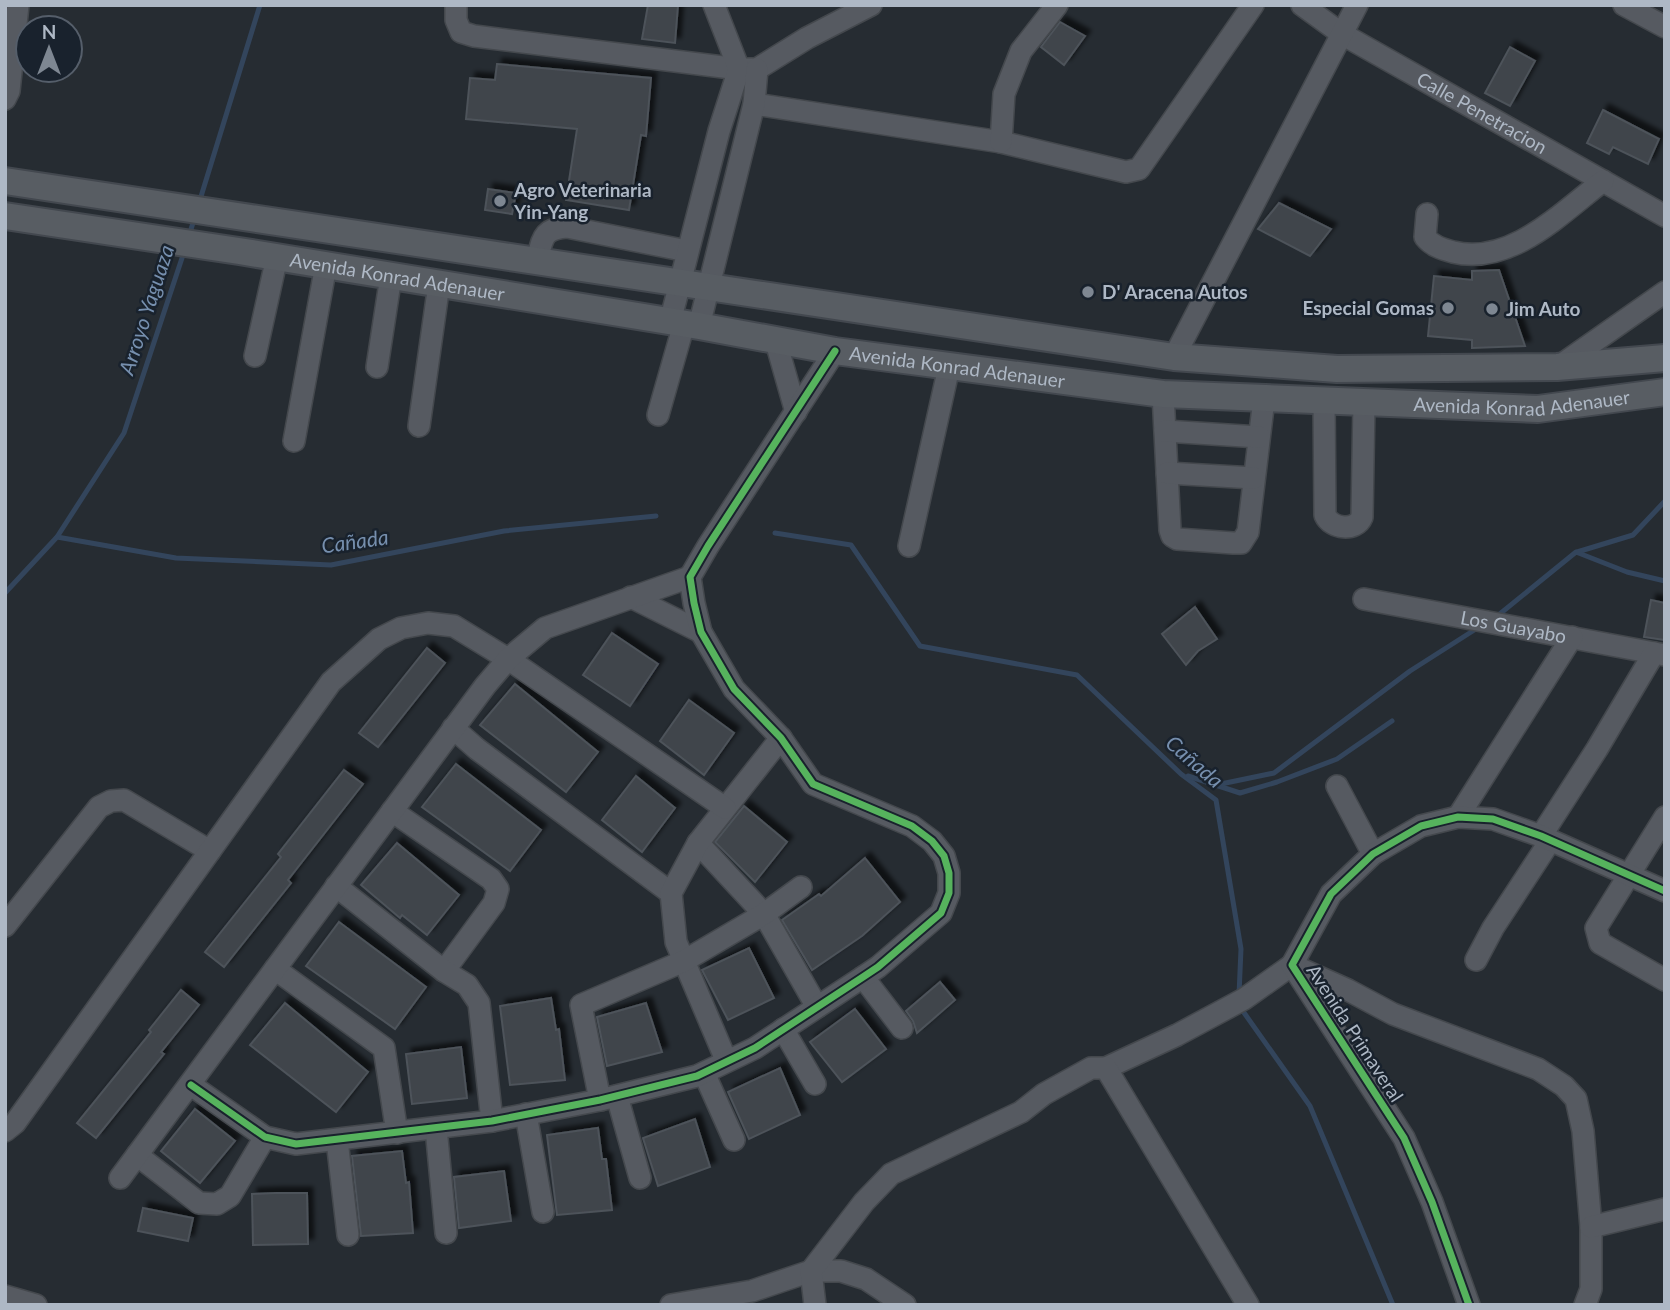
<svg xmlns="http://www.w3.org/2000/svg" width="1670" height="1310" viewBox="0 0 1670 1310" font-family="Lato,sans-serif">
	<style>
		.lines { fill: none; stroke-linecap: round; stroke-linejoin: round }
		.stream { stroke: #33455c; stroke-width: 5 }
		.building { fill: #40454b; stroke: #4d535a; stroke-width: 2; filter: url(#shadow) }
		.minor-casing { stroke: #44484d; stroke-width: 24 }
		.major-casing { stroke: #43484f; stroke-width: 30 }
		.minor { stroke: #565a61; stroke-width: 21 }
		.major { stroke: #585d63; stroke-width: 26 }
		.cycleway-casing { stroke: #19222d; stroke-width: 11 }
		.cycleway { stroke: #56b35d; stroke-width: 7 }
		.poi-dot { fill: #7e8792; stroke: #19222d; stroke-width: 2.5 }
		.labels { text-anchor: middle; stroke-width: 5; stroke-linejoin: round; paint-order: stroke }
		.street-label { font-size: 19px; fill: #aeb8c5; stroke: #19222d }
		.poi-label { font-size: 19px; font-weight: bold; fill: #aeb8c5; stroke: #19222d; text-anchor: start }
		.water-label { font-size: 21px; font-style: italic; fill: #768fae; stroke: #19222d }
	</style>
	<defs>
		<filter id="shadow"><feDropShadow dx="5.5" dy="-5.5" stdDeviation="2" flood-color="#0009"/></filter>
	</defs>
	<rect width="100%" height="100%" fill="#262c32"/>
	<g class="lines">
		<g class="stream">
			<polyline points="199,203 260,5"/>
			<polyline points="189,236 195,216"/>
			<polyline points="775,533 851,545 920,646 1077,675 1181,774 1216,800 1241,949 1239,995"/>
			<polyline points="57,537 176,558 331,565 504,531 656,516"/>
			<polyline points="1577,552 1633,535 1665,501"/>
			<polyline points="5,593 57,537 124,433 185,249"/>
			<polyline points="1496,617 1576,552 1627,572 1665,581"/>
			<polyline points="1188,776 1240,793 1277,782 1337,759 1392,721"/>
			<polyline points="1216,785 1274,773 1410,671 1479,627"/>
			<polyline points="1240,1007 1310,1106 1393,1305"/>
		</g>
	</g>
	<g class="building">
		<polygon points="648,5 678,5 675,43 642,39"/>
		<polygon points="1060,22 1085,36 1064,65 1041,47"/>
		<polygon points="1510,47 1535,61 1510,106 1485,93"/>
		<polygon points="497,64 651,78 646,136 641,135 629,210 566,200 577,129 466,119 470,78 495,80"/>
		<polygon points="1603,110 1659,139 1648,164 1613,147 1609,154 1587,143"/>
		<polygon points="488,189 516,193 512,214 485,210"/>
		<polygon points="1279,203 1331,229 1310,256 1258,229"/>
		<polygon points="1499,270 1525,346 1472,348 1472,340 1428,336 1434,276 1472,280 1472,271"/>
		<polygon points="1651,600 1665,603 1665,640 1644,637"/>
		<polygon points="1195,607 1217,639 1198,651 1186,665 1162,634"/>
		<polygon points="612,633 658,664 630,706 583,675"/>
		<polygon points="427,648 445,663 378,747 359,733"/>
		<polygon points="515,684 598,752 566,792 480,725"/>
		<polygon points="689,700 734,733 704,775 660,741"/>
		<polygon points="456,764 541,830 510,871 422,807"/>
		<polygon points="344,770 363,784 288,880 291,883 224,967 205,952 281,857 278,854"/>
		<polygon points="636,776 675,808 642,852 602,820"/>
		<polygon points="744,806 787,842 755,882 715,842"/>
		<polygon points="397,843 459,895 427,935 402,915 400,918 361,885"/>
		<polygon points="865,858 900,902 862,936 812,970 782,920 819,894 821,896"/>
		<polygon points="339,922 426,987 395,1029 306,966"/>
		<polygon points="749,948 774,998 728,1020 702,970"/>
		<polygon points="940,982 955,1000 917,1033 913,1021 906,1011"/>
		<polygon points="181,990 199,1005 161,1052 164,1054 96,1138 77,1123 151,1032 149,1030"/>
		<polygon points="551,998 556,1030 559,1029 565,1080 510,1085 500,1006"/>
		<polygon points="285,1003 368,1072 336,1112 250,1045"/>
		<polygon points="646,1003 662,1052 607,1066 597,1017"/>
		<polygon points="855,1009 886,1049 842,1082 810,1042"/>
		<polygon points="461,1047 467,1098 412,1104 406,1054"/>
		<polygon points="780,1068 800,1115 749,1139 728,1092"/>
		<polygon points="195,1109 235,1141 200,1183 161,1151"/>
		<polygon points="695,1119 710,1167 658,1186 643,1138"/>
		<polygon points="598,1128 602,1159 606,1159 612,1210 557,1215 547,1135"/>
		<polygon points="402,1151 406,1183 409,1182 413,1233 361,1236 352,1156"/>
		<polygon points="504,1171 511,1221 459,1228 454,1177"/>
		<polygon points="276,1193 307,1193 308,1244 253,1245 252,1194"/>
		<polygon points="143,1208 193,1218 188,1241 138,1231"/>
	</g>
	<g class="lines">
		<g class="minor-casing">
			<g id="minor">
				<polyline points="456,5 456,20 461,32 474,36 739,69 757,69 807,38 871,5"/>
				<path id="s1" d="M1302,5L1342,34L1665,216"/>
				<polyline points="1624,5 1665,27"/>
				<polyline points="5,99 9,91 18,5"/>
				<polyline points="754,104 1001,142 1126,172 1139,169 1253,5"/>
				<polyline points="1001,142 1004,94 1021,51 1057,5"/>
				<path d="M1427,214L1425,237C1432,246 1442,249 1453,252C1511,266 1561,213 1603,181"/>
				<path d="M537,260C543,238 542,229 567,227L687,251"/>
				<polyline points="670,322 719,131 739,69 714,5"/>
				<polyline points="699,326 754,104 757,69"/>
				<polyline points="776,342 796,412"/>
				<polyline points="255,356 277,257"/>
				<polyline points="1174,357 1357,5"/>
				<polyline points="377,367 391,276"/>
				<polyline points="1558,367 1665,292"/>
				<polyline points="1163,394 1170,530 1172,536 1177,539 1233,543 1241,543 1248,532 1264,399"/>
				<path d="M1324,402L1325,515C1331,529 1356,532 1362,517L1364,403"/>
				<polyline points="658,415 684,324"/>
				<polyline points="419,426 439,284"/>
				<polyline points="1165,431 1259,437"/>
				<polyline points="294,441 326,265"/>
				<polyline points="1167,473 1254,478"/>
				<polyline points="909,546 949,367"/>
				<polyline points="631,597 701,632"/>
				<path id="s2" d="M1364,599L1665,655"/>
				<polyline points="453,728 477,749 671,893"/>
				<polyline points="1337,786 1373,854"/>
				<polyline points="392,811 491,879 498,889 494,903 444,971"/>
				<polyline points="1458,817 1572,637"/>
				<polyline points="1665,817 1596,928 1600,943 1665,980"/>
				<polyline points="1541,836 1597,749 1654,653"/>
				<polyline points="698,843 764,914 817,1007"/>
				<polyline points="336,886 444,971 467,985 479,1003 492,1121"/>
				<polyline points="5,926 99,807 111,801 124,800 210,851"/>
				<polyline points="1476,960 1493,928 1550,841"/>
				<polyline points="275,969 384,1048 397,1133"/>
				<polyline points="863,977 902,1028"/>
				<polyline points="783,1029 815,1084"/>
				<polyline points="726,1060 676,942 671,893 698,843 781,738"/>
				<polyline points="1106,1068 1177,1035 1244,999 1292,965 1348,990 1393,1014 1538,1069 1564,1086 1576,1099 1583,1131 1591,1227 1591,1289 1585,1305"/>
				<polyline points="704,1073 734,1140"/>
				<polyline points="191,1085 265,1137 296,1144 492,1121 600,1100 697,1076 755,1048 863,977 878,967 941,913 949,893 949,873 944,856 932,841 912,826 813,784 781,738 734,689 701,632 694,603 690,577 708,546 835,351"/>
				<polyline points="617,1096 640,1178"/>
				<polyline points="600,1100 581,1005 684,961 764,914 801,887"/>
				<polyline points="526,1114 543,1212"/>
				<polyline points="436,1128 446,1233"/>
				<polyline points="5,1131 15,1123 331,682 379,639 401,628 428,623 454,626 508,659 725,808"/>
				<polyline points="337,1140 348,1235"/>
				<polyline points="137,1155 199,1203 217,1204 230,1196 265,1137"/>
				<polyline points="120,1178 485,686 508,659 545,628 690,577"/>
				<polyline points="1591,1227 1665,1209"/>
				<polyline points="5,1296 36,1305"/>
				<polyline points="671,1305 752,1291 811,1271 841,1271 866,1279 905,1305"/>
				<polyline points="815,1305 811,1271 864,1202 891,1174 1021,1112 1044,1094 1091,1068 1106,1068 1248,1305"/>
				<polyline points="1469,1305 1432,1202 1404,1138 1292,965 1331,894 1373,854 1421,826 1458,817 1493,819 1541,836 1665,891"/>
			</g>
		</g>
		<g class="major-casing">
			<g id="major">
				<polyline points="5,181 1174,357 1337,369 1557,367 1665,358"/>
				<path id="s3" d="M5,216L239,251L699,326L835,351L1163,394L1538,409L1665,392"/>
			</g>
		</g>
		<use href="#minor" class="minor"/>
		<use href="#major" class="major"/>
		<g class="cycleway-casing">
			<g id="cycleway">
				<polyline points="191,1085 265,1137 296,1144 492,1121 600,1100 697,1076 755,1048 863,977 878,967 941,913 949,893 949,873 944,856 932,841 912,826 813,784 781,738 734,689 701,632 694,603 690,577 708,546 835,351"/>
				<polyline points="1469,1305 1432,1202 1404,1138 1292,965 1331,894 1373,854 1421,826 1458,817 1493,819 1541,836 1665,891"/>
			</g>
		</g>
		<use href="#cycleway" class="cycleway"/>
	</g>
	<g class="poi-dot">
		<circle cx="500" cy="201" r="7"/>
		<circle cx="1088" cy="292" r="7"/>
		<circle cx="1448" cy="308" r="7"/>
		<circle cx="1492" cy="309" r="7"/>
	</g>
	<g class="labels">
		<g class="street-label">
			<text dy="7" stroke="none"><textPath href="#s1" startOffset="210">Calle Penetracion</textPath></text>
			<text dy="7" stroke="none"><textPath href="#s3" startOffset="397">Avenida Konrad Adenauer</textPath></text>
			<text dy="7" stroke="none"><textPath href="#s3" startOffset="964">Avenida Konrad Adenauer</textPath></text>
			<text dy="7" stroke="none"><textPath href="#s3" startOffset="1531">Avenida Konrad Adenauer</textPath></text>
			<text dy="7" stroke="none"><textPath href="#s2" startOffset="152">Los Guayabo</textPath></text>
			<text transform="translate(1355 1033) rotate(57)" y="7">Avenida Primaveral</text>
		</g>
		<g class="poi-label">
			<text x="514" y="197">Agro Veterinaria<tspan x="514" dy="22">Yin-Yang</tspan></text>
			<text x="1102" y="299">D' Aracena Autos</text>
			<text x="1434" y="315" text-anchor="end">Especial Gomas</text>
			<text x="1506" y="316">Jim Auto</text>
		</g>
		<g class="water-label">
			<text transform="translate(147 310) rotate(-72)" y="7">Arroyo Yaguaza</text>
			<text transform="translate(355 542) rotate(-8)" y="7">Cañada</text>
			<text transform="translate(1194 762) rotate(41)" y="7">Cañada</text>
		</g>
	</g>
	<rect width="1670" height="1310" fill="none" stroke="#aeb8c5" stroke-width="14"/>
	<g transform="translate(49 49)"><circle r="33" fill="#19222d" stroke="#555e6a" stroke-width="2"/>
	<path d="M0-5L12 26L0 18L-12 26Z" fill="#7e8792"/>
	<text y="-10" font-size="19" font-weight="bold" text-anchor="middle" fill="#aeb8c5">N</text>
	</g>
</svg>
